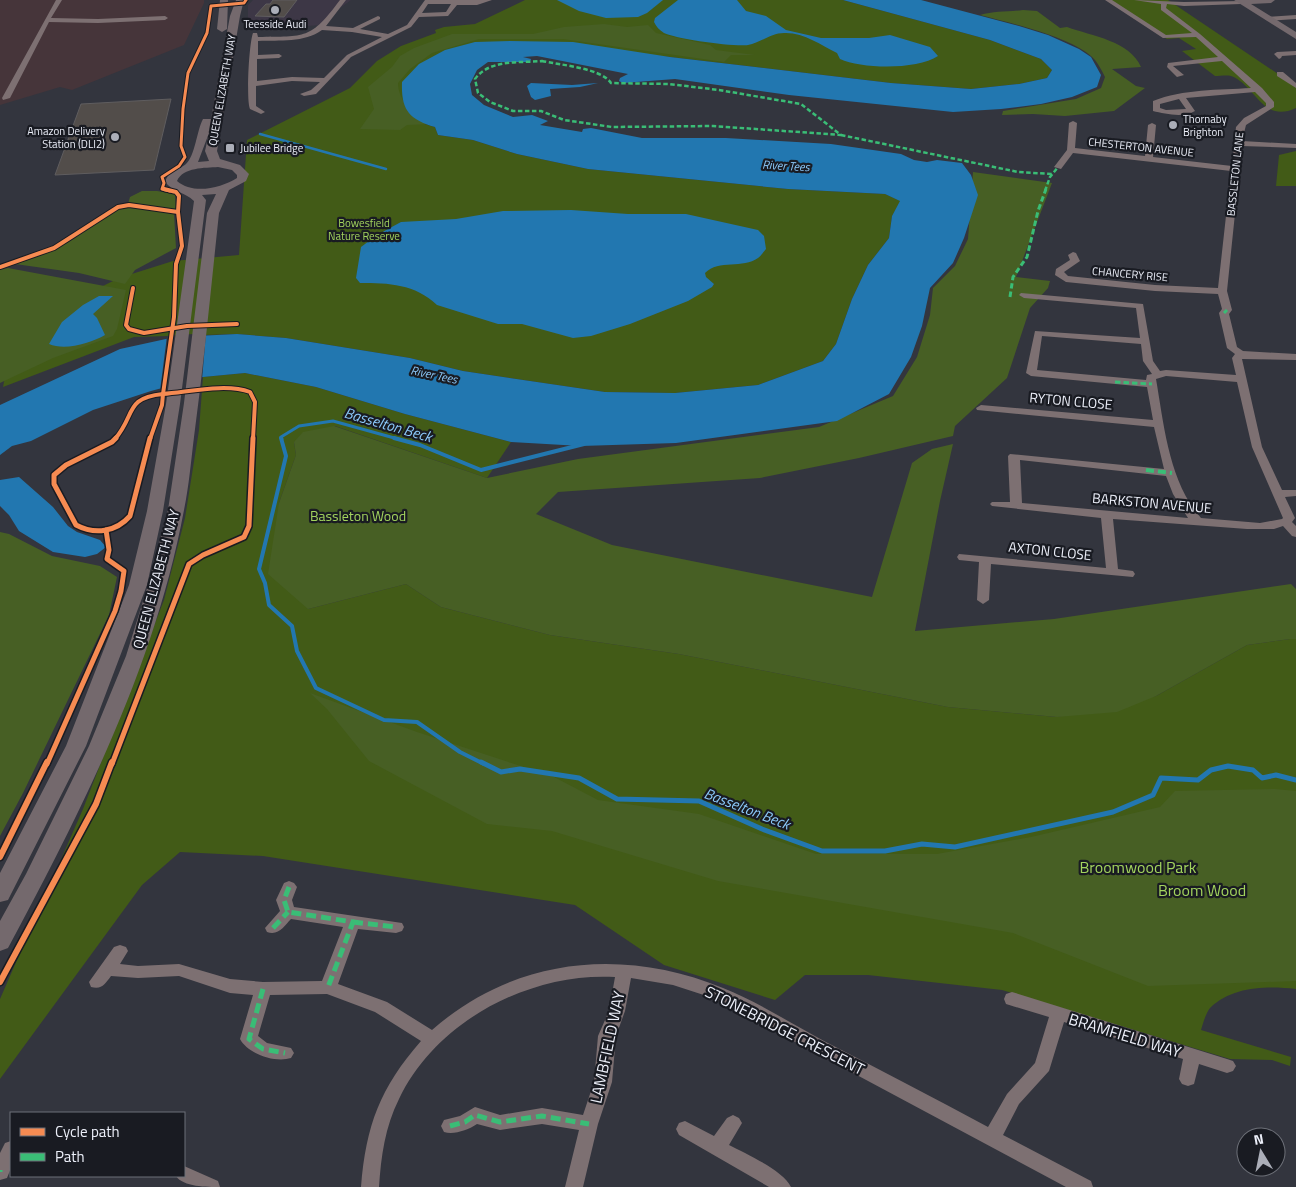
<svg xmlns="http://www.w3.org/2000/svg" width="1296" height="1187" viewBox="0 0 1296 1187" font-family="'Titillium Web',sans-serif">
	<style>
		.commercial { fill: #3d3746 }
		.industrial { fill: #46353a }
		.green { fill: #425b17 }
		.forest { fill: #475f24 }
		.water { fill: #2277b0 }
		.pier { fill: #33353e }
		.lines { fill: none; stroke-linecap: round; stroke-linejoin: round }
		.stream-far3 { stroke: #2277b0; stroke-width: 2.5 }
		.stream-far2 { stroke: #2277b0; stroke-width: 3 }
		.stream-far1 { stroke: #2277b0; stroke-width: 4 }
		.stream { stroke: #2277b0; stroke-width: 5 }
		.building { fill: #524d4a; stroke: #5f5d5f }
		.street { fill: #7d7072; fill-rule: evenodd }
		.secondary { fill: #74696d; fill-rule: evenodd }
		.quiet-far3 { stroke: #3abd76; stroke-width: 2.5; stroke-dasharray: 4.5 2.5; stroke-linecap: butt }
		.quiet-far2 { stroke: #3abd76; stroke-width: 3; stroke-dasharray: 5.5 3; stroke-linecap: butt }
		.quiet-far1 { stroke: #3abd76; stroke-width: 4; stroke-dasharray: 8 4; stroke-linecap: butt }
		.quiet { stroke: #3abd76; stroke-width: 5; stroke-dasharray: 10 5; stroke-linecap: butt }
		.cycleway-far3-casing { stroke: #191b22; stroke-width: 5 }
		.cycleway-far2-casing { stroke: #191b22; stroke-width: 6 }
		.cycleway-far1-casing { stroke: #191b22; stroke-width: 8 }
		.cycleway-casing { stroke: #191b22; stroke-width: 9 }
		.cycleway-far3 { stroke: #f68b52; stroke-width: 3 }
		.cycleway-far2 { stroke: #f68b52; stroke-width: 4 }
		.cycleway-far1 { stroke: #f68b52; stroke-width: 5 }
		.cycleway { stroke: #f68b52; stroke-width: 6 }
		.poi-dot { fill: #abaeb8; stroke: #191b22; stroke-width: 2 }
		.labels { text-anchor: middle; stroke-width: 4.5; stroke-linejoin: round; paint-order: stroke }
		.far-poi-label { font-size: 11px; fill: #eceff9; stroke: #191b22; text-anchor: start }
		.far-street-label { font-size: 11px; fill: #eceff9; stroke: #191b22 }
		.far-park-label { font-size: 11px; fill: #a3d45e; stroke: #191b22 }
		.far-water-label { font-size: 12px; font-style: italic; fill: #8bc8f9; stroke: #191b22 }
		.street-label { font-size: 14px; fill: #eceff9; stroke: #191b22 }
		.park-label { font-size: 14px; fill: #a3d45e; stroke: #191b22 }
		.water-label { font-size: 15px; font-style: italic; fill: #8bc8f9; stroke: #191b22 }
		.near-park-label { font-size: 16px; fill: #a3d45e; stroke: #191b22 }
		.near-street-label { font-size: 16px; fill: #eceff9; stroke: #191b22 }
	</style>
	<rect width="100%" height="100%" fill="#33353e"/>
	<polygon class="commercial" points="253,0 351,0 332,14 323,25 254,29 248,29 248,5"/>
	<polygon class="industrial" points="0,0 204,0 204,3 184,45 72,90 60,87 0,105"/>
	<g class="green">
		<polygon points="525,0 843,0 990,40 1041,59 1052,70 1047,78 1019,84 971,89 891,83 670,57 510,41 418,122 435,127 438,135 473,140 517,154 588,169 788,189 885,194 901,201 892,216 889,238 868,265 852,299 836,344 823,361 758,385 675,393 605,392 463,371 410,358 286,338 237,334 134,337 3,387 14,330 119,278 173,261 239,255 247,140 350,88 377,61 401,46 436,33 435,30 444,27 475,24"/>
		<path d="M1107,0H1168L1296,86V108C1262,124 1256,85 1231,76C1227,75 1219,76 1215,76L1182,51L1196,49L1179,38L1167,39Z"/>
		<polygon points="1296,151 1296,186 1276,186 1279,155"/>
		<path d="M245,373L316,387L405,414L511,442L487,478L335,426L294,442L296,455L279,503L308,609L406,584L441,607L550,635L679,654L948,707L1057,717L1156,696L1247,645L1290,639H1296V989C1267,986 1233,986 1210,1008C1206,1013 1203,1023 1201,1030L1291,1057L1290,1066L1272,1060L1230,1059L1002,990L868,975H805L775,1000L664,965L575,905L263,856L180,852L142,885L0,1079V999L83,809L164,600L185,518L199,430L203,377Z"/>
	</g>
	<g class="forest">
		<path d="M1023,10L1037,11L1060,28L1067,27C1092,36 1130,41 1141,67L1112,69L1136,86L1145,88L1114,111L1065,116L1033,114L1002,115L1003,111L1076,99L1101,88L1105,77C1102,71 1099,65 1095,60C1075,37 1009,23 980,15C994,11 1007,12 1023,10Z"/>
		<path d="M604,24L627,27L648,25L656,33L710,45L716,50L755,55H731L724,62L563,39H479L432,53L410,69L398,83C398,102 415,114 431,124L407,125L400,130L360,129L374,109L368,87L392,67L400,56L414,48L452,34H533L564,27Z"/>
		<polygon points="973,172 1052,183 1016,277 1050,281 1048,288 1030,308 1007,378 955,426 953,436 859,458 760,478 558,492 536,514 612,545 872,597 912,463 932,449 953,444 940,501 915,631 1054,619 1291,584 1296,589 1296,639 1290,639 1247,645 1156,696 1117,712 1057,717 948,707 679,654 550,635 441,607 406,584 308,609 268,574 279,503 296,455 294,442 303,432 334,426 487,478 578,459 819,427 893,396 917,357 930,315 933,288 955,266 968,239"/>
		<polygon points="142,191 157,191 175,194 176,209 171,211 128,204 130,197"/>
		<path d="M131,207L174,213L176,248L135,270L125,284L79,273L15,264C33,259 50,252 67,243C87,232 107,207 131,207Z"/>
		<polygon points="8,268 126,290 117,329 113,336 53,358 0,383 0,270"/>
		<polygon points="0,532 9,534 52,556 100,566 117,577 109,615 23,793 0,836"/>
		<polygon points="310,693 417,732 554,777 598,800 699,814 816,854 937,854 1031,837 1160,807 1175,791 1275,789 1296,791 1296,981 1148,986 1013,933 718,881 552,831 487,824 369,761 327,709"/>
	</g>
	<g class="water">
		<polygon points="557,0 663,0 647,13 638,17 606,18 579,11"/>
		<path d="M678,0H737L746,11L766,16L786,30L821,38H869L890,35L930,47L938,56C917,70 862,69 840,59L837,53C821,45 803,32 784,33C771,33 760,43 748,45C734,47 676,39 664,33C659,30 656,26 654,22L655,18Z"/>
		<path d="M843,0H921L1019,26L1048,35L1079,49L1091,57L1101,75L1097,87L1072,97L1041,104L1001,109L953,112L789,95L675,79L623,83L619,81L620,78L628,74L537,56L523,57L531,59L530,62H488L477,70L470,84L472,95L484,105L513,117L532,115L548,121L540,125L582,132L583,129L591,128L642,138H726L831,144L901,154L914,160L927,162L937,160L962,163L971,175L978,195L964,238L953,263L930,288L922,326L911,357L889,394L837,421L676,443L581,446L511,442L405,414L316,387L245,373L203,377L151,391L93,410L31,441L12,446L0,455V405L120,349L175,337L237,334L286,338L410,358L463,371L605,392L675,393L758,385L823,361L836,344L852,299L868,265L889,238L892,216L900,201L885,194L788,189L588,169L517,154L473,140L438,135L435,127C409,119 401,110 402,82L419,64L445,50L475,42L510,41L573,42L670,57L891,83L971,89L1019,84L1047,78L1052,70L1041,59L990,40Z"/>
		<polygon points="531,83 572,85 598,83 580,87 550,89 551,96 535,100 531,97 527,86"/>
		<path d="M571,210L628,214H686L758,230L764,236L766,249C764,251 761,256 758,258C743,269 719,259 705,273L706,277L714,284L712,287L688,301L630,324L591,336L573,338L522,324H498L437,305C415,284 389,283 360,283L356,278L361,247L377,235L401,222L456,219L503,211Z"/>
		<path d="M99,296H113L93,314L97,318L105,335C91,343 65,351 49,344L62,322L83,305Z"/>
		<polygon points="19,477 53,507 68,526 77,532 100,540 106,547 97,554 85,557 53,552 19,531 9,515 0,506 0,480"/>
	</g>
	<polygon class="pier" points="206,333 202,380 160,391 167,336"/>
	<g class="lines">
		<polyline class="stream-far3" points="260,134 386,169"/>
		<polyline class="stream-far2" points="282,439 281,437 299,426 333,421 398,439"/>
		<g class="stream-far1">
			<polyline points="281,438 286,456 259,569 265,583 269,605 292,626 297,651 316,688 384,720 417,722 460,752 484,764"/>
			<polyline points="394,438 420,445 481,470 584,444"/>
		</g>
		<polyline class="stream" points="481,762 501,772 520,769 579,778 617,799 699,801 762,829 822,851 885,851 922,844 955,847 1113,812 1153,795 1161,778 1198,780 1211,770 1228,766 1253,770 1262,778 1276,775 1296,780"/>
	</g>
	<g class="building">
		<polygon points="273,0 297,0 284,17 255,16 266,4 270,4"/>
		<polygon points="171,99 154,170 55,175 81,104"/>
	</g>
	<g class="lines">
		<g class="street">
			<polygon points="56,0 62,0 51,18 98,19 165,16 168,18 165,20 98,23 49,22 10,98 3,100 2,98"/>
			<path d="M340,0H346L326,26L353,28L378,16L380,17V19L360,29L388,34L407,25L425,0H492L477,5H457L448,16L419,17L411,27L351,57L316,94L304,96L300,94L311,90L320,82L292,81L256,86V106L265,112L261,114L250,109C246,100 249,43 253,33H257L258,37C306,36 310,40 340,0ZM428,4H451L446,12L422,13ZM322,30L352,32L382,37L347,55L324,78L292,77L257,81V59L279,58L282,56L279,54L258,55V41C280,40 304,43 322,30Z"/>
			<path d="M1105,0H1112L1166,35L1192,33L1161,10V4L1134,0L1184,2L1243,1L1244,2L1241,4L1184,6L1167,4L1166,8L1200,34L1262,88L1274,102V107L1246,125L1242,141L1296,144V148L1242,146L1227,291L1232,310L1229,314L1237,347L1243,351L1296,354V360L1242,359L1262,447L1282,490H1296V496L1285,497L1295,518L1292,522L1296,526V537L1292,536L1283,526L1274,529H1247L1113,519L1118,569L1133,571L1135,574L1133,577L991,564L989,600L983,604L977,600L979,562L959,560L957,557L959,554L1106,568L1101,518L992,506L990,504L992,502H1010L1008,456L1010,454L1164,469L1154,427L977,410L976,408L981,405L1153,420L1147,387L1031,376L1026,373L1035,331L1140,338L1136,308L1024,298L1019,295L1021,293L1143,304L1153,361L1160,371L1166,370L1236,375L1232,358L1235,354L1227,348L1219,313L1222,309L1218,294L1155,291L1066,282L1055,275L1056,269L1070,260L1068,255L1073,252L1076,253L1080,261L1064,272L1068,276L1155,285L1218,288L1231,171L1073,153L1061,169L1054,167L1067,150L1069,123L1073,121L1077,123L1075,148L1145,156L1148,125L1152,123L1156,125L1153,157L1232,166L1236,127L1244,118L1266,106V103L1255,92L1186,98L1195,111C1184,118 1165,114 1153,111V101C1183,89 1219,90 1251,88L1222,61L1173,66L1184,75L1177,77L1167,67L1168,63L1218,57L1196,37L1163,38ZM1179,99L1186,109L1166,110L1160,108V104ZM1042,336L1141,344L1143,361L1152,374L1147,375L1146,380L1037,370ZM1166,376L1237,382L1252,447L1283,518L1282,519L1260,523L1201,518C1169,482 1164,425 1156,379ZM1020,460L1166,476L1173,494L1188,518L1022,503Z"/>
			<polygon points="1296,15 1296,19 1268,21 1265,19 1268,17"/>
			<polygon points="1296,51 1296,55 1282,56 1281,58 1279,59 1274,54 1277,52"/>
			<polygon points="1277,72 1283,72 1296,83 1296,88 1277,76"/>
			<path d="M289,881L294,883L297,887L292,900L294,907L402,923L404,927L402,931L396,933L358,929L338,984L387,1002L432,1030C515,957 623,947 723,988C756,1001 792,1024 824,1041C879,1069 934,1098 988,1127L1007,1094L1035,1063L1049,1017L1006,1004L1004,999L1006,994L1012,992L1227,1059L1233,1061L1236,1066L1233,1071L1227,1073L1199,1064L1194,1084L1188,1086L1182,1084L1179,1079L1183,1059L1064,1022L1049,1071L1019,1104L1003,1135L1091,1181L1093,1187H1066L713,998L673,985L631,978L625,1011L616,1036L612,1082L598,1124L583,1187H565L579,1130L542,1124L500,1130L477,1124C468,1130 454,1135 444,1132L441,1126L444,1120L460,1116L475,1107L500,1115L542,1108L583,1115L594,1082L598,1036L609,1011L615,977C530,972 436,1021 399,1099C385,1127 381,1156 379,1187H361C366,1125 380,1088 421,1041L375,1012L327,994L270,995L258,1036L267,1043L291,1048L294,1053L291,1058C275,1063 248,1054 240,1039L253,995L230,993L179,976L138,978L111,976C105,984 102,990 91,987L89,982L114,947L120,945L126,947L128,951L120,964L138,966L179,964L230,979L263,982L322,981L343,927L291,919C284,926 279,936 267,932L265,928L280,911L276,900L284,883Z"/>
			<path d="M733,1115L739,1118L742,1123L729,1145C746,1154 783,1170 791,1187H769L679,1135L676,1129L679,1123L685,1121L714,1136L727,1118Z"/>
			<polygon points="11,1141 11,1168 7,1178 0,1180 0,1153 5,1143"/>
			<path d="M184,1166L218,1181L220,1187C207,1187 183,1187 176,1176H184Z"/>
		</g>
		<g class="secondary">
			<polygon points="220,0 228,0 227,29 222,32 217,29"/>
			<path d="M236,0H244L240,16L217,151L220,159L240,165L249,174L246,181L229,190L219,213C211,288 204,362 194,437C191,461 189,486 184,510C155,666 82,810 8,948L0,951V921L26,874L89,746L126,656L149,582L168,510L184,403L207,213L216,194L202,195L206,200L180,404L163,511L147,585L86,746L11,894L8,900L0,902V873L66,746L129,585L147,511L166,404L194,201C185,192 173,192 165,182C172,165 177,172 186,164C195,156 197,130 203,119H211L230,16ZM209,133L205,151L209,161L198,162ZM218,167L232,170L237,175V178C221,188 193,195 177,181C183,167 205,168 218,167Z"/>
			<polygon points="1234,0 1275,0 1271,3 1251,4 1296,32 1296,39"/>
		</g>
		<g class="quiet-far3">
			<path d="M542,61C560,65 601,68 611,83L669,84L719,90L801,104L841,135L713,126L612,127L564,120L541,111H513L490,102L478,93L475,79C489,59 520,63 542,61Z"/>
			<polyline points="841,135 1018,172 1052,174"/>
			<polyline points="1045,191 1050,177 1058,167"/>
		</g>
		<g class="quiet-far2">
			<polyline points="1010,297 1013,277 1027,257 1038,211 1046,189"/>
			<polyline points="1224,313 1227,310"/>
			<polyline points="1115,382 1152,384"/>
		</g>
		<polyline class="quiet-far1" points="1146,470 1172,473"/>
		<g class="quiet">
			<polyline points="289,887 284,900 288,912 353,922 328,987"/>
			<polyline points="353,922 396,927"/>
			<polyline points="273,928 288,912"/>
			<polyline points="263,989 249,1039 263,1049 285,1053"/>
			<polyline points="450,1126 465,1122 475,1115 500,1122 542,1116 589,1124"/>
			<polyline points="0,1170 0,1172"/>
		</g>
		<g class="cycleway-far3-casing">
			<polyline id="cycleway-far3" points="170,191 162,189 164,183 162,177 179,166 185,157 181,146 183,109 188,73 207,33 211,6 244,3 246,0"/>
		</g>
		<g class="cycleway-far2-casing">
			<g id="cycleway-far2">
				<polyline points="0,267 54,248 118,207 129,205 178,212"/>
				<polyline points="133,288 126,325 129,329 144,333 187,326 237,324"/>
				<polyline points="163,394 174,317 176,264 182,246 178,212 179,196 176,192 164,189"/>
				<path d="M163,394C189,392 226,383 250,392L255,402L253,439"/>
				<path d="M115,439C136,415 124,398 163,394"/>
				<polyline points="150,439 162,405 163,394"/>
			</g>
		</g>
		<g class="cycleway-far1-casing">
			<g id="cycleway-far1">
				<path d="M116,438L112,442L66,465L54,475V484L76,525C95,535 116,532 130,516L150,438"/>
				<polyline points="47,764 115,611 121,591 124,571 107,559 109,550 106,530"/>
				<polyline points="112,764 189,564 203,555 244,537 249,526 253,438"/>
			</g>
		</g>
		<g class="cycleway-casing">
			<g id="cycleway">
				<polyline points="0,857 47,762"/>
				<polyline points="0,982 96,804 112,762"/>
			</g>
		</g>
		<use href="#cycleway-far3" class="cycleway-far3"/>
		<use href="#cycleway-far2" class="cycleway-far2"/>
		<use href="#cycleway-far1" class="cycleway-far1"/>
		<use href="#cycleway" class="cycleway"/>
	</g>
	<g class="poi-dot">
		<circle cx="275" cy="10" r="5"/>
		<circle cx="1173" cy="125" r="5"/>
		<circle cx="115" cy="137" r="5"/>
		<rect x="225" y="143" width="10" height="10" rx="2.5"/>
	</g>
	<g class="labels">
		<g class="far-poi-label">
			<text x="275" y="28" text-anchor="middle">Teesside Audi</text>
			<text x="1183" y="123">Thornaby<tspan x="1183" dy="13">Brighton</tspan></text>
			<text x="105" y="135" text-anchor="end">Amazon Delivery<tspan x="105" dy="13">Station (DLI2)</tspan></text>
			<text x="240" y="152">Jubilee Bridge</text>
		</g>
		<g class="far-street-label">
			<text transform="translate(222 90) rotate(-80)" y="4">QUEEN ELIZABETH WAY</text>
			<text transform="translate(1141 147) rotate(6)" y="4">CHESTERTON AVENUE</text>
			<text transform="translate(1235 174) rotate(-84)" y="4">BASSLETON LANE</text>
			<text transform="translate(1130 274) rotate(5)" y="4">CHANCERY RISE</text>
		</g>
		<g class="far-park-label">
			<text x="364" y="227">Bowesfield<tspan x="364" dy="13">Nature Reserve</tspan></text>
		</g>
		<g class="far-water-label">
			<text transform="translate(786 166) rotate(3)" y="4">River Tees</text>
			<text transform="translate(434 375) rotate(12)" y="4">River Tees</text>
		</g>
		<g class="street-label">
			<text transform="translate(1071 401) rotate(5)" y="5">RYTON CLOSE</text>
			<text transform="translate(1152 503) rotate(5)" y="5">BARKSTON AVENUE</text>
			<text transform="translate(1050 551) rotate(6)" y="5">AXTON CLOSE</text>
			<text transform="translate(156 579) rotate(-75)" y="5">QUEEN ELIZABETH WAY</text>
		</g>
		<g class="park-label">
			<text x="358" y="521">Bassleton Wood</text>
		</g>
		<g class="water-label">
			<text transform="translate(388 425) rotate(16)" y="5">Basselton Beck</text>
			<text transform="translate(747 809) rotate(21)" y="5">Basselton Beck</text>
		</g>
		<g class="near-park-label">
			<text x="1138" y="873">Broomwood Park</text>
			<text x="1202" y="896">Broom Wood</text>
		</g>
		<g class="near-street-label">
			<text transform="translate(785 1030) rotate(27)" y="6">STONEBRIDGE CRESCENT</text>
			<text transform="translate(1125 1035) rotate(17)" y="6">BRAMFIELD WAY</text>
			<text transform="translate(607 1047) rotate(-78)" y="6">LAMBFIELD WAY</text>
		</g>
	</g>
	<rect x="10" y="1112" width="175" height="65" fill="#191b22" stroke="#6d7078"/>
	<rect x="20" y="1128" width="25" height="8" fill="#f68b52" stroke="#6d7078"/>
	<text x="55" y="1137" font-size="15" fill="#eceff9">Cycle path</text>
	<rect x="20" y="1153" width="25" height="8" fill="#3abd76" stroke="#6d7078"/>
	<text x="55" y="1162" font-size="15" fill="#eceff9">Path</text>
	<g transform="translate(1261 1152) rotate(350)"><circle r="24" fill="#191b22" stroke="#6d7078"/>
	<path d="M0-4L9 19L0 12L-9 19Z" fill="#abaeb8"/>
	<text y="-8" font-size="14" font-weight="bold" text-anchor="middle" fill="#eceff9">N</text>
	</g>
</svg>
